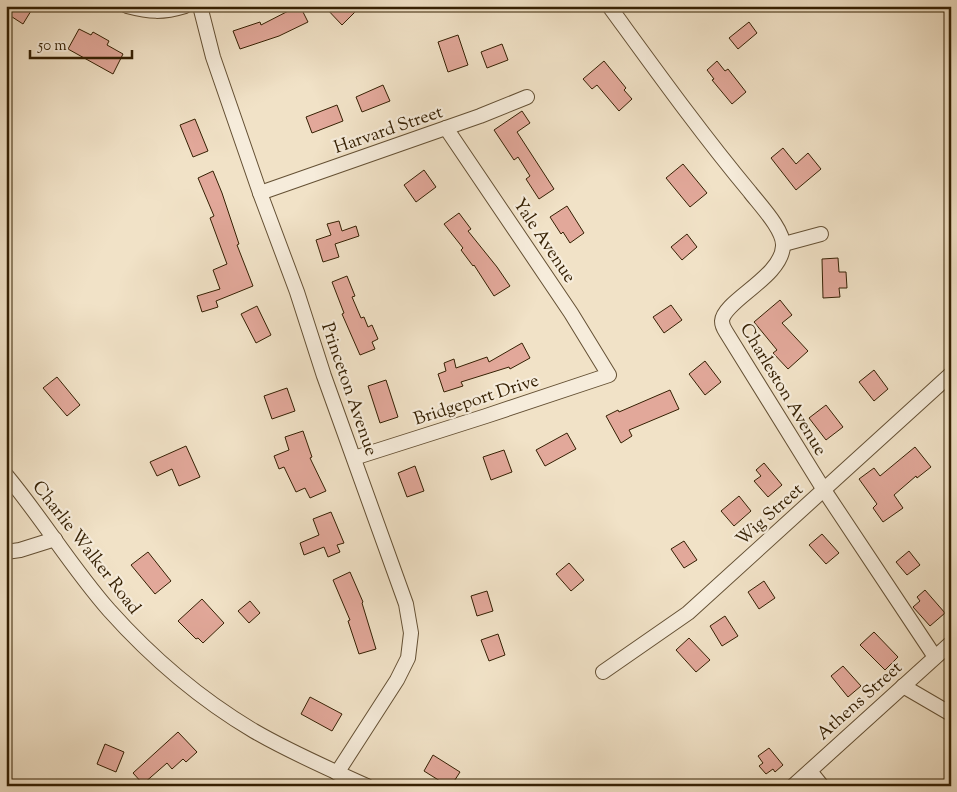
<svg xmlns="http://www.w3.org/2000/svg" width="957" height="792" viewBox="0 0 957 792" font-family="'Sorts Mill Goudy',serif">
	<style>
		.building { fill: #e2a89a; stroke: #352003 }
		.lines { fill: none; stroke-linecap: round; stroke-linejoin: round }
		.minor-casing { stroke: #645034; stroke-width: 16 }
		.minor { stroke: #f6ecdb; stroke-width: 14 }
		.labels { text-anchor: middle; stroke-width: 4.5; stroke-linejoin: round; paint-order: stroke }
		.street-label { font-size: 18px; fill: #352003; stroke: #f6ecdb }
	</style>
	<rect width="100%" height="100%" fill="#f1e2c7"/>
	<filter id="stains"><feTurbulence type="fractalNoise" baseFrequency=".004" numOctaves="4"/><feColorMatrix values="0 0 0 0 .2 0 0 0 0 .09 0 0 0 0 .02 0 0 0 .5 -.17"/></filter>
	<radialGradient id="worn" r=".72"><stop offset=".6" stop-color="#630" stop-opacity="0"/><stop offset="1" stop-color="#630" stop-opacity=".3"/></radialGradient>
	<g class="building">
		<polygon points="6,6 34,6 23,24 6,13"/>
		<polygon points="298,6 300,6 308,22 279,36 240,49 233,31 260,22 261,25"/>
		<polygon points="324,6 361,6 342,25"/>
		<polygon points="749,22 757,33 738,49 729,38"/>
		<polygon points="79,29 91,35 93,32 109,41 107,45 123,54 113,74 68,49"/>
		<polygon points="458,35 468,65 448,72 438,42"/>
		<polygon points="502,44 508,60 487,68 481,52"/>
		<polygon points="604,61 626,88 624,90 632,99 619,111 597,85 592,89 583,79"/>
		<polygon points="717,61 725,71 728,69 746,92 732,104 712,80 714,79 707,70"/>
		<polygon points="383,85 390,101 362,112 356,97"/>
		<polygon points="337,105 343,121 312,133 306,117"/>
		<polygon points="522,111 530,123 517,132 554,189 539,199 526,179 530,176 518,157 514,160 494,130"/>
		<polygon points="195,119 208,151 193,157 180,125"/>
		<polygon points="783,148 796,164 808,153 821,169 796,190 771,158"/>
		<polygon points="683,164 707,193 690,207 666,178"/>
		<polygon points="424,170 436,187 416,202 404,185"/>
		<polygon points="213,171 222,193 239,244 237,245 253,286 216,301 218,307 202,312 197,296 220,289 213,270 227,264 210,218 214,216 198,178"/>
		<polygon points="567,206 584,233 570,243 563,232 561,234 550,217"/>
		<polygon points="459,213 471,229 468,231 497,267 510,286 494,296 474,265 473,266 461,250 463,248 444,224"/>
		<polygon points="339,221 342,231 356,226 359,236 335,244 339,257 323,262 316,240 331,235 327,224"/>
		<polygon points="687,234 697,247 682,260 671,247"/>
		<polygon points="838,258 839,272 846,272 847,288 839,288 840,297 823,298 822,259"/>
		<polygon points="347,276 355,296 352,297 361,318 364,317 368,327 372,325 378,339 372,342 375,349 360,355 342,314 344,313 332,282"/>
		<polygon points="780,300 792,315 782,323 808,351 788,369 773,353 777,350 754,322"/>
		<polygon points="671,305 682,320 664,333 653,317"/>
		<polygon points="257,306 271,335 256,343 241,314"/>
		<polygon points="522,343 530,358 510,369 509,367 461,382 463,386 444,392 438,374 446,371 444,363 454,359 456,368 487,357 489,362"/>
		<polygon points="705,361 721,382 705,395 689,374"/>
		<polygon points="874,370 888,389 874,401 859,382"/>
		<polygon points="57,377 80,405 67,416 43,388"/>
		<polygon points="386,380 398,417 380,423 368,386"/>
		<polygon points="287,388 295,411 272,419 264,396"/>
		<polygon points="670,390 679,409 629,430 632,436 621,443 606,416 618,410 619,412"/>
		<polygon points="826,405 843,427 826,440 809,418"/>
		<polygon points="303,431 312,457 310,458 326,491 310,498 305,488 296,492 284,467 279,469 274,456 289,450 285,437"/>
		<polygon points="567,433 576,449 545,466 536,450"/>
		<polygon points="186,446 200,477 179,486 172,469 157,476 150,462"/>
		<polygon points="915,447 931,467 917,478 916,476 894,495 903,508 883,522 873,508 877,504 859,479 874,468 880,476"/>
		<polygon points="504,450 512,472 491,480 483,457"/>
		<polygon points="764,463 782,485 768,497 754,481 761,476 756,470"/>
		<polygon points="415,466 424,491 407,497 398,473"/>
		<polygon points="739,496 751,511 734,526 721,511"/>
		<polygon points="331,512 344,543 337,545 340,552 328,557 324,547 304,555 300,543 319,535 313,519"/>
		<polygon points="822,534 839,553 826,564 809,545"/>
		<polygon points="684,541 697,560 684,568 671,549"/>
		<polygon points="909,551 920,565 907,575 896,562"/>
		<polygon points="148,552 171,581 155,594 131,565"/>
		<polygon points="569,563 584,580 571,591 556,574"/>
		<polygon points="350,572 363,602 362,603 376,649 359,654 348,621 350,620 333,580"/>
		<polygon points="764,581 775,598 759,609 748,592"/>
		<polygon points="925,590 945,613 930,626 913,607 920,601 917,597"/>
		<polygon points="487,591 493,611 477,616 471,596"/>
		<polygon points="202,599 224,623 203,643 198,638 196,639 178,621"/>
		<polygon points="250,601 260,613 249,623 238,611"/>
		<polygon points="725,616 738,636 722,646 710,626"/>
		<polygon points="874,632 898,657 885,670 860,645"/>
		<polygon points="498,634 505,655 489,661 481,640"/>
		<polygon points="689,638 710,660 696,672 676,650"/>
		<polygon points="843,666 861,686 848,697 831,676"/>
		<polygon points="310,697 342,714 332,731 301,714"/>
		<polygon points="178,732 197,752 186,762 183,759 172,769 167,763 143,784 133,773"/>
		<polygon points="105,744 124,752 116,772 97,764"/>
		<polygon points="769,748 783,765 775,772 773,769 766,774 759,766 763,763 758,756"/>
		<polygon points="433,755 460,772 451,786 448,786 424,771"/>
	</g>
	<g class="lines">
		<g class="minor-casing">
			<g id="minor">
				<path d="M127,6C150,12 162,13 185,6"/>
				<polyline points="200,6 213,57 260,193 297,292 324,376 406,604 411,633 408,658 397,680 337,773"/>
				<path d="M609,6C655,69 700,132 750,192C760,205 784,230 783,246C782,277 723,301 722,321C722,325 724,329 726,332L824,490L935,657"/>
				<polyline points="260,193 480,116 527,97"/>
				<polyline points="784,244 821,234"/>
				<polyline points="354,458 486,416 609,375 571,313 446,128"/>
				<path d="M6,475C42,518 72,568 109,610C151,657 200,699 254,731C290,752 329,769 367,786"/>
				<polyline points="6,552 20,550 55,539"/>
				<polyline points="603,672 688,613 951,374"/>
				<polyline points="903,686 951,714"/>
				<polyline points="810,771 822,786"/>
				<polyline points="793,786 951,643"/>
			</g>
		</g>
		<use href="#minor" class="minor"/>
	</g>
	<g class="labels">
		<g class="street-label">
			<text transform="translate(388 129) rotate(-19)" y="6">Harvard Street</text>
			<text transform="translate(545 240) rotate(56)" y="6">Yale Avenue</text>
			<text transform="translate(350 389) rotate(71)" y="6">Princeton Avenue</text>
			<text transform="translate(784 389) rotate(59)" y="6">Charleston Avenue</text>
			<text transform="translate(476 399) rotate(-18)" y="6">Bridgeport Drive</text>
			<text transform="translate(769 514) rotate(-42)" y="6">Wig Street</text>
			<text transform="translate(87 547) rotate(52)" y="6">Charlie Walker Road</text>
			<text transform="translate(859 700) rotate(-42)" y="6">Athens Street</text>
		</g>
	</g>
	<rect width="957" height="792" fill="none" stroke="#f1e2c7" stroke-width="25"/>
	<rect x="8" y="8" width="942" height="777" fill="none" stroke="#352003" stroke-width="2.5"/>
	<rect x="12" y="12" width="932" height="767" fill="none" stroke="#352003"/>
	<path d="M30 50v8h102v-8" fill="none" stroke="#352003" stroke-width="2.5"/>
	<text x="38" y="50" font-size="15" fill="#352003" stroke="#f6ecdb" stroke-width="4" paint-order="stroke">50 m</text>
	<rect width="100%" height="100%" filter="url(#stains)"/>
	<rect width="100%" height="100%" fill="url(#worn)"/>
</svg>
